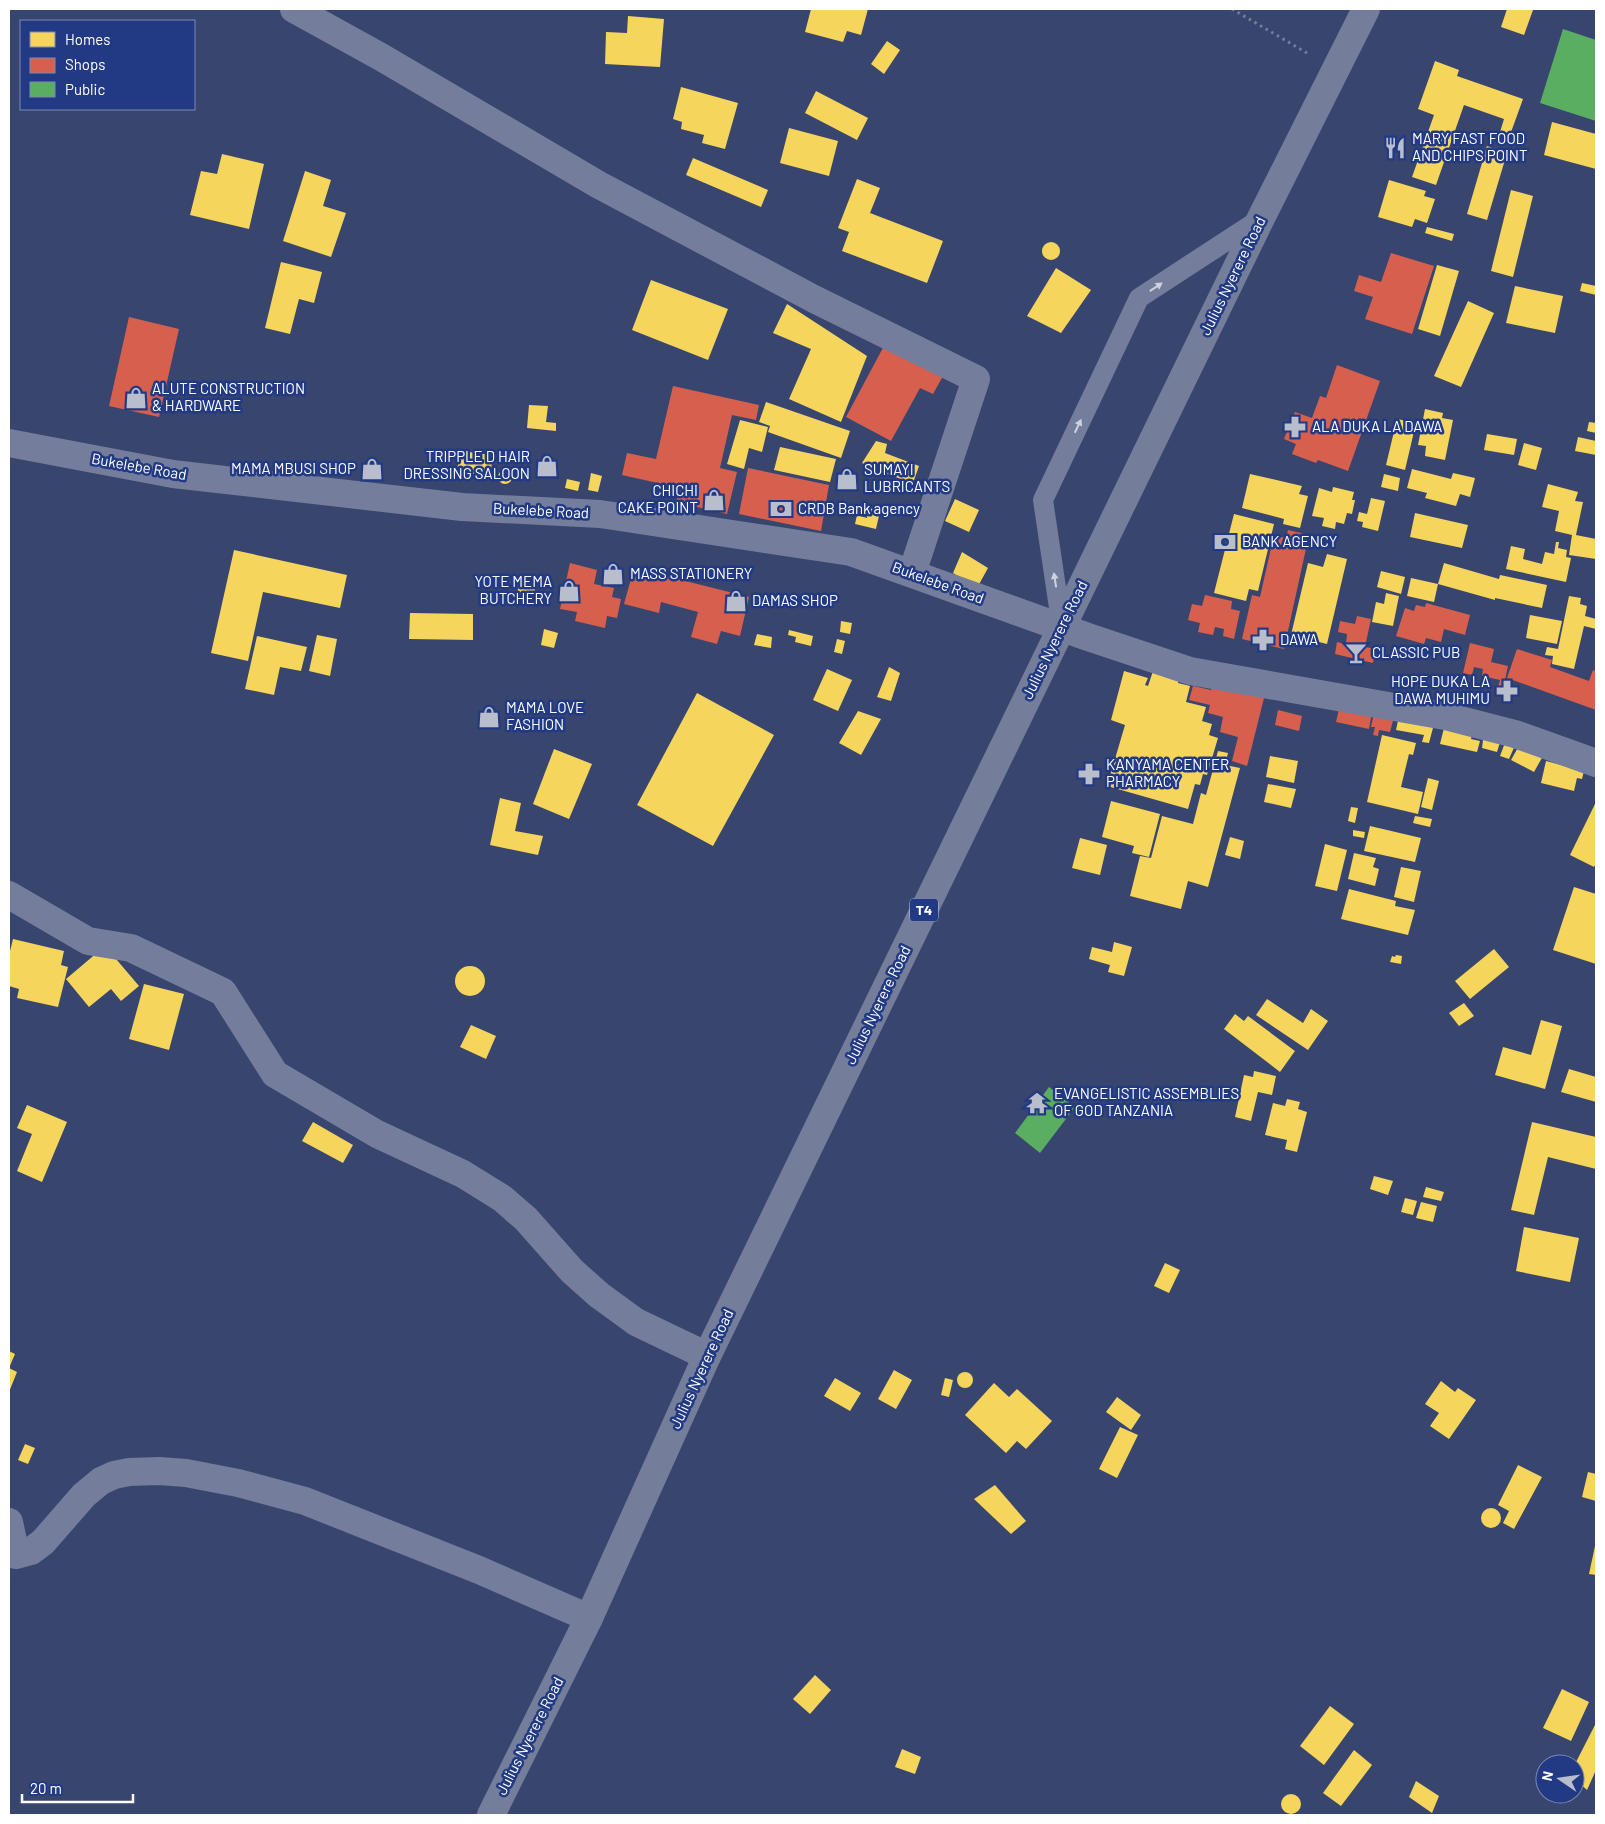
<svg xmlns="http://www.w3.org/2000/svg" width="1605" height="1824" viewBox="0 0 1605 1824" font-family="Barlow,sans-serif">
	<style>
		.homes { fill: #f6d55c }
		.shops { fill: #d6604d }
		.public { fill: #5aae61 }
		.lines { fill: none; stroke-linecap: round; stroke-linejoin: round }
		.path { stroke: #747d9c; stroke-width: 3; stroke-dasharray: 2.5 4; stroke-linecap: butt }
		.lane { stroke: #747d9c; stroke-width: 20 }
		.street { stroke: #747d9c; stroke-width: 28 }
		.highway { stroke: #747e9b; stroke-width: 28 }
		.oneway { fill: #ced2dc }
		.labels { text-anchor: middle; stroke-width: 5; stroke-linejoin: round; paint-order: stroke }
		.shield { fill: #223a84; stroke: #bdc4da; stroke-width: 1 }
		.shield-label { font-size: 14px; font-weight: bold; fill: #fff }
		.poi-label { font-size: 15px; fill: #fff; stroke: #223a84; text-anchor: start }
		.street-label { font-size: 15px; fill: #fff; stroke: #223a84 }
	</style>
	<rect width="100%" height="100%" fill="#38456e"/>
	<g class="homes">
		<polygon points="811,9 868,9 861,35 847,31 843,42 805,32"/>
		<polygon points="1507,9 1533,10 1524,35 1501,27"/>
		<polygon points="628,16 664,19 660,67 605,64 606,32 627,33"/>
		<polygon points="887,41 900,50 884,74 871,64"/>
		<polygon points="1435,61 1459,70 1457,76 1523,99 1510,135 1500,132 1504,119 1464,105 1436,185 1412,177 1434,115 1418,109"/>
		<polygon points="681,87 738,103 725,149 702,143 704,135 681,129 682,122 673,119"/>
		<polygon points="816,91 868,118 857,140 805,113"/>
		<polygon points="1552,122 1596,134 1596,169 1544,155"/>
		<polygon points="789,128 838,141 829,176 780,163"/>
		<polygon points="1487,146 1507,153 1487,220 1467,214"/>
		<polygon points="222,154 264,164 249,229 190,215 201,171 217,174"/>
		<polygon points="693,158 768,190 761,207 686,175"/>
		<polygon points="305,171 331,180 323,206 346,213 331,257 283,241"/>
		<polygon points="857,179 880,188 870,213 943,241 927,283 842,251 849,232 838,228"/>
		<polygon points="1389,180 1426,191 1424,196 1435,199 1427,223 1415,219 1412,227 1378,217"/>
		<polygon points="1511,190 1533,196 1513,277 1491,271"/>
		<polygon points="1427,227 1454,234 1452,241 1425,233"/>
		<circle cx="1051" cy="251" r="9"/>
		<polygon points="281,262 322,272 314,303 299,299 290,334 265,328"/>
		<polygon points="1437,265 1459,271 1440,336 1418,329"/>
		<polygon points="1056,268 1091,290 1061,333 1027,316"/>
		<polygon points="651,280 728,309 708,360 632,330"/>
		<polygon points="1582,283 1596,286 1596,295 1580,291"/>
		<polygon points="1515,286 1563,296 1555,333 1506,323"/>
		<polygon points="1468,301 1494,313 1461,387 1434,376"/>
		<polygon points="787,304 867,356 841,422 789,399 811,349 773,333"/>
		<polygon points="766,402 850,431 841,458 768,432 770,426 759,422"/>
		<polygon points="529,405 548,406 546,422 556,423 556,431 527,428"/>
		<polygon points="1425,409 1443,413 1442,418 1453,420 1445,460 1425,456 1426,446 1418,445"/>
		<polygon points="1397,419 1416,423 1405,470 1386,465"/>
		<polygon points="740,420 768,427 762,452 749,448 744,469 727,464"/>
		<polygon points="1589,422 1596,423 1596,433 1587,431"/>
		<polygon points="1487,434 1517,439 1514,455 1484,450"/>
		<polygon points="1578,437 1596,441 1596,455 1575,451"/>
		<polygon points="876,441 887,444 885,453 919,466 913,483 881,472 862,463"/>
		<polygon points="1524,443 1542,448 1536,470 1518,465"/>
		<polygon points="780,447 836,459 830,482 774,470"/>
		<polygon points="460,451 493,455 490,476 457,472"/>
		<polygon points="1412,469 1451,479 1453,473 1475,478 1470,497 1460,494 1456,506 1425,498 1427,493 1407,488"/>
		<circle cx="505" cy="477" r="7"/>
		<polygon points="591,473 602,476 598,492 588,490"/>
		<polygon points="1250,474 1302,486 1299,494 1308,496 1300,528 1283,524 1284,519 1242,508"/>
		<polygon points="1384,474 1400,478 1398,491 1381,487"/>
		<polygon points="567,479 580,482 578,491 565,488"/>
		<polygon points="1548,484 1578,492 1575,501 1583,502 1576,535 1596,539 1596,559 1569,555 1572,535 1555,531 1559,511 1542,507"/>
		<polygon points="1333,487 1354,492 1352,500 1355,500 1352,514 1347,513 1344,524 1336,522 1335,529 1322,526 1324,518 1312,516 1319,488 1332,492"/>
		<polygon points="1371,498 1385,501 1378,531 1362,527 1363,522 1357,521 1359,512 1367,514"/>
		<polygon points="955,499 979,510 969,532 945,521"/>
		<polygon points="869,508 880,511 876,529 855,524 857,515 867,518"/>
		<polygon points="1415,513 1468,525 1462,548 1410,537"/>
		<polygon points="1234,514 1274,524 1258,591 1249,589 1246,601 1214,593"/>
		<polygon points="1556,542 1559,542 1558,548 1567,550 1566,557 1571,558 1566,582 1506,569 1511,546 1525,549 1523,559 1542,564 1545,552 1554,554"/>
		<polygon points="234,550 347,575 340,608 263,592 248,661 211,653"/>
		<polygon points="962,552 988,568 977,588 953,573"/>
		<polygon points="1327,554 1347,559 1327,644 1291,635 1308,563 1323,567"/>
		<polygon points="1444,563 1499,579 1500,575 1547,585 1542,608 1495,598 1495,600 1438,584"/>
		<polygon points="1381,571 1405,577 1401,594 1377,587"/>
		<polygon points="1411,578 1438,584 1434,602 1407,596"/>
		<polygon points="520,582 536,586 533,596 517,593"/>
		<polygon points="1386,593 1399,596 1393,626 1372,622 1376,602 1384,604"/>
		<polygon points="1569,596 1581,598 1580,604 1587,606 1585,616 1596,619 1596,629 1584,626 1574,669 1552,664 1553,656 1545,655 1547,647 1558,649"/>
		<polygon points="410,613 473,614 473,640 409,639"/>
		<polygon points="1530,615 1562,621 1557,644 1526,638"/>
		<polygon points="841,621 852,623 850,634 840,632"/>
		<polygon points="544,629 558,633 554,648 541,645"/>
		<polygon points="789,630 813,636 811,646 795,642 796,637 788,635"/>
		<polygon points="757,634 772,637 771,648 754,645"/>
		<polygon points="317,635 337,639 330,676 309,671"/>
		<polygon points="257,636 307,647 301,671 280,667 274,695 245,689"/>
		<polygon points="837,639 845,641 842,654 834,652"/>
		<polygon points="889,667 900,673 891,701 877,697"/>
		<polygon points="1154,668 1180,675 1178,683 1190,686 1186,702 1206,707 1202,721 1212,724 1209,735 1218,738 1207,775 1203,774 1200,785 1195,784 1188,809 1107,786 1125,725 1111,720 1124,671 1148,678 1145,685 1148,686"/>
		<polygon points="827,669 852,680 838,711 813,700"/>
		<polygon points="697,693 774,735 713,846 637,805"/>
		<polygon points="858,711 881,719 861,755 839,743"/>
		<polygon points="1399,716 1434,724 1429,743 1422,742 1424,735 1396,730"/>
		<polygon points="1445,724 1474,724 1471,739 1480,741 1477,752 1440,744"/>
		<polygon points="1382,735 1416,743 1413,755 1409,754 1401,787 1423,792 1418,814 1367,802"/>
		<polygon points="1502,736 1497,752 1482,748 1483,740"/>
		<polygon points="1506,740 1516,743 1509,759 1500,756"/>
		<polygon points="1520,744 1543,756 1534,772 1511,760"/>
		<polygon points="554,749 592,764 569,819 533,804"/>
		<polygon points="1218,751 1228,753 1225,765 1240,768 1208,887 1188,881 1181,909 1130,896 1140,856 1151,858 1162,816 1193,824 1201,793 1206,795"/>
		<polygon points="1270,756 1298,761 1294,783 1266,777"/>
		<polygon points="1546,761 1584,771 1582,779 1577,778 1574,791 1541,783"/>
		<polygon points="1428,778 1439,781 1432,810 1421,807"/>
		<polygon points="1268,784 1296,789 1291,808 1264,802"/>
		<polygon points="500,798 521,803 515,831 543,836 538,855 490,845"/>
		<polygon points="1111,801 1160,814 1149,857 1132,853 1134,846 1102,837"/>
		<polygon points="1596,802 1596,863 1594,867 1570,855"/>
		<polygon points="1351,807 1358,808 1355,823 1348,821"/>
		<polygon points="1415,816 1432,819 1430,827 1413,823"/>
		<polygon points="1370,826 1421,838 1415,862 1364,851"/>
		<polygon points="1353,830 1365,832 1364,838 1353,836"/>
		<polygon points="1230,837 1244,841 1240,859 1225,855"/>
		<polygon points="1080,838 1107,845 1100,875 1072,868"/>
		<polygon points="1325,844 1347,850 1337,891 1315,886"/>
		<polygon points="1354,853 1376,858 1373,867 1379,869 1375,886 1348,879"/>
		<polygon points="1401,867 1421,871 1414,902 1394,897"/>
		<polygon points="1574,887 1596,894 1596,964 1553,950"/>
		<polygon points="1349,889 1396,901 1395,906 1415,910 1408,935 1341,919"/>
		<polygon points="13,939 64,951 61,965 68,967 58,1007 17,998 19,989 9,986 9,955"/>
		<polygon points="1114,942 1132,947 1124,976 1108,972 1110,965 1089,959 1092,947 1112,952"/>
		<polygon points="105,946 139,986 121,1001 111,989 89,1007 66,979"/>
		<polygon points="1494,949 1509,967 1470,999 1455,981"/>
		<polygon points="1396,955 1402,956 1401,964 1390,962 1392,956 1395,957"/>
		<circle cx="470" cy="981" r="15"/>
		<polygon points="144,984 184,994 169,1050 129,1039"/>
		<polygon points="1267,999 1303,1023 1311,1009 1328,1021 1308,1050 1256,1015"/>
		<polygon points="1464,1003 1474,1016 1459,1026 1449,1013"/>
		<polygon points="1235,1014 1244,1021 1248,1016 1295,1051 1280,1072 1224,1029"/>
		<polygon points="1541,1020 1562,1026 1545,1089 1495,1075 1503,1047 1531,1055"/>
		<polygon points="471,1025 496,1036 486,1059 460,1047"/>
		<polygon points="1569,1069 1596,1077 1596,1102 1561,1092"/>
		<polygon points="1254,1071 1276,1076 1272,1095 1258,1092 1251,1121 1235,1117 1244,1075 1253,1077"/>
		<polygon points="1287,1099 1300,1102 1298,1109 1307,1112 1297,1152 1285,1149 1287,1140 1265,1135 1273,1103 1285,1106"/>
		<polygon points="27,1105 67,1122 42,1182 17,1171 32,1134 17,1128"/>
		<polygon points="313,1122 353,1145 343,1163 302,1141"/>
		<polygon points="1532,1122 1596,1137 1596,1169 1548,1157 1534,1215 1511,1210"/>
		<polygon points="1374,1176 1393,1181 1388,1195 1370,1189"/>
		<polygon points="1426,1187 1444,1192 1441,1201 1423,1197"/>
		<polygon points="1405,1198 1417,1201 1413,1215 1401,1212"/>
		<polygon points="1421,1202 1437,1206 1433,1222 1416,1218"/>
		<polygon points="1524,1227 1579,1238 1570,1282 1516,1271"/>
		<polygon points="1165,1263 1180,1270 1169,1293 1154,1286"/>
		<polygon points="9,1351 15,1354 9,1368 17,1372 9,1392"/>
		<polygon points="894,1370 912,1380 896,1409 878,1399"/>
		<circle cx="965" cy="1380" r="8"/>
		<polygon points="835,1378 861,1393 850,1411 824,1396"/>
		<polygon points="945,1378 953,1380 949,1397 941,1395"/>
		<polygon points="1441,1381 1455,1392 1458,1388 1476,1400 1449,1439 1430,1426 1439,1413 1425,1404"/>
		<polygon points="994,1383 1009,1397 1017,1389 1052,1421 1026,1449 1017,1441 1006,1453 965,1415"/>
		<polygon points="1117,1397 1141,1415 1131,1430 1106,1412"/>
		<polygon points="1120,1427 1138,1435 1117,1478 1099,1469"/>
		<polygon points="25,1444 35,1448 28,1464 18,1460"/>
		<polygon points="1518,1465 1542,1477 1514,1529 1503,1523 1509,1511 1498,1505"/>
		<polygon points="1588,1472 1596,1474 1596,1501 1582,1497"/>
		<polygon points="995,1485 1026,1521 1011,1534 974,1499"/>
		<circle cx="1491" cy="1518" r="10"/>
		<polygon points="1595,1546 1596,1546 1596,1575 1589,1574"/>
		<polygon points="815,1675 831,1690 810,1714 793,1699"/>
		<polygon points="1562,1689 1589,1702 1571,1741 1543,1728"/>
		<polygon points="1330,1706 1354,1724 1324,1765 1300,1746"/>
		<polygon points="1596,1723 1596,1770 1587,1790 1575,1779 1575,1764"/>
		<polygon points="902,1749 921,1757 915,1774 895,1767"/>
		<polygon points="1354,1750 1372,1765 1341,1806 1323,1793"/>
		<polygon points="1416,1781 1439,1796 1432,1813 1409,1797"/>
		<circle cx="1291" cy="1804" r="10"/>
	</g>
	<g class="shops">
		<polygon points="1391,253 1434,266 1412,334 1365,319 1373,297 1354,291 1359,275 1381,282"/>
		<polygon points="129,317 179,329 159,417 109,406"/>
		<polygon points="885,344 943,376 933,394 920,388 891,441 846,417"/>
		<polygon points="1337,365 1380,381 1348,471 1318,460 1316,463 1292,454 1296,444 1284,439 1295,412 1312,418 1320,396 1326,398"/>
		<polygon points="673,386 759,405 756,420 732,415 720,468 737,472 727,514 676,502 680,488 622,475 627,453 656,459"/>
		<polygon points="748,468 829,485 821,531 739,514"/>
		<polygon points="1288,530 1309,535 1284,649 1242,639 1252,595 1260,597 1274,535 1286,538"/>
		<polygon points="570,563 597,570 594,584 614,588 612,597 621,599 617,618 607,616 605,628 575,621 577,612 560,609"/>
		<polygon points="609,568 622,571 620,580 607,577"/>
		<polygon points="634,568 749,597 740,636 721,631 717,644 691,637 698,612 661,602 659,613 624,604"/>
		<polygon points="1205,595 1232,601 1231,609 1240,611 1234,639 1223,636 1224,629 1215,627 1213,635 1198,632 1200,623 1188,620 1192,604 1202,606"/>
		<polygon points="1426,603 1470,615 1465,635 1444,629 1441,642 1426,638 1424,644 1396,636 1405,608 1414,611 1416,605 1425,607"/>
		<polygon points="1357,616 1371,619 1365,647 1376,649 1373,663 1335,654 1337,642 1346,644 1347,634 1338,632 1340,621 1355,624"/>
		<polygon points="1470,643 1494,649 1491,662 1508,666 1505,680 1510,681 1507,694 1497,691 1500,680 1482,676 1483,669 1474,667 1472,675 1463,673"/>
		<polygon points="1517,649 1552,660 1550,667 1589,681 1593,670 1596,672 1596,710 1507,678"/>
		<polygon points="1214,681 1265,694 1247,766 1232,761 1238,737 1220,732 1223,717 1208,713 1210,705 1189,700 1193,686 1211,690"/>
		<polygon points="1340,705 1372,711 1369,729 1336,722"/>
		<polygon points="1278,710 1302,716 1299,731 1275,725"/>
		<polygon points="1374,713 1394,717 1390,732 1379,730 1378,736 1373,735 1375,727 1371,727"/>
	</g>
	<g class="public">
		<polygon points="1563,29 1596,40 1596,121 1540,103"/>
		<polygon points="1049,1087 1075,1107 1040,1153 1015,1133"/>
	</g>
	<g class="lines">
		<polyline class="path" points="1232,9 1307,53"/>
		<polyline class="lane" points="1062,628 1043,500 1139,298 1260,219"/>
		<g class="street">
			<polyline points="294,9 381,57 599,185 814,299 976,379 912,573"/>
			<polyline points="9,443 173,474 462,507 600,514 851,552 1088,637 1190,671 1445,716 1515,734 1596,763"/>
			<polyline points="9,895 88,941 131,948 223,992 275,1074 377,1134 463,1174 503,1199 526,1219 572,1271 599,1295 636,1322 707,1356"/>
			<polyline points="9,1522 16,1555 31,1551 43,1542 84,1495 101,1481 114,1475 129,1472 159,1471 186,1473 238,1483 305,1501 479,1570 589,1618"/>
		</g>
		<polyline class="highway" points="491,1815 589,1618 707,1356 1261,218 1366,9"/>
	</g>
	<defs><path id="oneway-solid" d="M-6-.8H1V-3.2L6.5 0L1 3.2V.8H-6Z" transform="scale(1.25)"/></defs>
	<g class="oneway">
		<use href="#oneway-solid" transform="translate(1156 287) rotate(-33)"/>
		<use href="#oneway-solid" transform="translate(1078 426) rotate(-65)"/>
		<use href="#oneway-solid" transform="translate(1055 580) rotate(-99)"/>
	</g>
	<defs>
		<g id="restaurant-bare" transform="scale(1.725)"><path d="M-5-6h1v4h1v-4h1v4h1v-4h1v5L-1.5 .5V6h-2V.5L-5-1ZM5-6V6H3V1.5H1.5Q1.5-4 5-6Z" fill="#b9becc" stroke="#223a84" stroke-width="2.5" paint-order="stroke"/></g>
		<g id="shop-bare" transform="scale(1.725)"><path d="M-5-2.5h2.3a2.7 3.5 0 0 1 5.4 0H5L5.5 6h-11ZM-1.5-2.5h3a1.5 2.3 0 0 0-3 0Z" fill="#b9becc" stroke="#223a84" stroke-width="2.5" paint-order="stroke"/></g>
		<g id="pharmacy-bare" transform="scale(1.725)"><path d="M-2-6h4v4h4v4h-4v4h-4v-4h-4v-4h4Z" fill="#b9becc" stroke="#223a84" stroke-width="2.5" paint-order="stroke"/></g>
		<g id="bank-bare" transform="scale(1.725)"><path d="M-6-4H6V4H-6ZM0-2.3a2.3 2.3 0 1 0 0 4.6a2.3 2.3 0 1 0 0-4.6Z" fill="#b9becc" stroke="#223a84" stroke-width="2.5" paint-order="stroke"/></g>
		<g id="bar-bare" transform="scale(1.725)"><path d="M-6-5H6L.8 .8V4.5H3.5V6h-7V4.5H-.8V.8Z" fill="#b9becc" stroke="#223a84" stroke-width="2.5" paint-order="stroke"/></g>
		<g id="temple-bare" transform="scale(1.725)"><path d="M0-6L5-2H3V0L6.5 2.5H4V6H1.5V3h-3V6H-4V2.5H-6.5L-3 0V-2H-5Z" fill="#b9becc" stroke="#223a84" stroke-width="2.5" paint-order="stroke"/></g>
	</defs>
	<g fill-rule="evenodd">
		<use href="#restaurant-bare" x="1395" y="148"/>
		<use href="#shop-bare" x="136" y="398"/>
		<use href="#pharmacy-bare" x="1295" y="427"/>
		<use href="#shop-bare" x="547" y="466"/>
		<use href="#shop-bare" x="372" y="469"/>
		<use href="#shop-bare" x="847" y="479"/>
		<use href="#shop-bare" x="714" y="500"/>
		<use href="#bank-bare" x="781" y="509"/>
		<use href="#bank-bare" x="1225" y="542"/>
		<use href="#shop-bare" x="613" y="574"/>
		<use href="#shop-bare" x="569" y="591"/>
		<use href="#shop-bare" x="736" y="601"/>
		<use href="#pharmacy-bare" x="1263" y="640"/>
		<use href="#bar-bare" x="1356" y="653"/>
		<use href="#pharmacy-bare" x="1507" y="691"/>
		<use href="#shop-bare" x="489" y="717"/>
		<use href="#pharmacy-bare" x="1089" y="774"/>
		<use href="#temple-bare" x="1037" y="1103"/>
	</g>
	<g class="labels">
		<rect class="shield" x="910" y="898.5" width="28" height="23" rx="4"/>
		<g class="shield-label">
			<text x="924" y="915">T4</text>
		</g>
		<g class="poi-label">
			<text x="1412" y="144">MARY FAST FOOD<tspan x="1412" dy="17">AND CHIPS POINT</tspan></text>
			<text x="152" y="394">ALUTE CONSTRUCTION<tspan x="152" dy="17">&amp; HARDWARE</tspan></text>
			<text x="1312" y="432">ALA DUKA LA DAWA</text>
			<text x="530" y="462" text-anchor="end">TRIPPLE D HAIR<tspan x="530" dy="17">DRESSING SALOON</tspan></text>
			<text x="356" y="474" text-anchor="end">MAMA MBUSI SHOP</text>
			<text x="864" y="475">SUMAYI<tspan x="864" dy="17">LUBRICANTS</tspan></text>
			<text x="698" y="496" text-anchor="end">CHICHI<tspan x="698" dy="17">CAKE POINT</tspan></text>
			<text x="798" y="514">CRDB Bank agency</text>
			<text x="1242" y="547">BANK AGENCY</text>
			<text x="630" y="579">MASS STATIONERY</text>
			<text x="552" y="587" text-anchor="end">YOTE MEMA<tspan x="552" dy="17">BUTCHERY</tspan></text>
			<text x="752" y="606">DAMAS SHOP</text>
			<text x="1280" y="645">DAWA</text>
			<text x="1372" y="658">CLASSIC PUB</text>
			<text x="1490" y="687" text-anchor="end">HOPE DUKA LA<tspan x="1490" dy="17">DAWA MUHIMU</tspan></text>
			<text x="506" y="713">MAMA LOVE<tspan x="506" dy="17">FASHION</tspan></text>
			<text x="1106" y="770">KANYAMA CENTER<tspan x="1106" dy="17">PHARMACY</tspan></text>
			<text x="1054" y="1099">EVANGELISTIC ASSEMBLIES<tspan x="1054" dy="17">OF GOD TANZANIA</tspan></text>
		</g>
		<g class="street-label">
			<text transform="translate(1233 276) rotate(-64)" y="5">Julius Nyerere Road</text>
			<text transform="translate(139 467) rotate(10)" y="5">Bukelebe Road</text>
			<text transform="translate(541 511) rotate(3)" y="5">Bukelebe Road</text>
			<text transform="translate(938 583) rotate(20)" y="5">Bukelebe Road</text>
			<text transform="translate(1055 640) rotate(-64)" y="5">Julius Nyerere Road</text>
			<text transform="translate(878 1005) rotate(-64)" y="5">Julius Nyerere Road</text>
			<text transform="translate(702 1369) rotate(-65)" y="5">Julius Nyerere Road</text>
			<text transform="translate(530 1736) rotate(-63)" y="5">Julius Nyerere Road</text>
		</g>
	</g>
	<rect width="1605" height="1824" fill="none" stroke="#ffffff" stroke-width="20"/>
	<rect x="20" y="20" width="175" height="90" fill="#223a84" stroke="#7a89b5"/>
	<rect x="30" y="32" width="25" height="15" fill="#f6d55c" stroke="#7a89b5"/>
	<text x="65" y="45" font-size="15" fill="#ffffff">Homes</text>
	<rect x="30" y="58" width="25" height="15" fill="#d6604d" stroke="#7a89b5"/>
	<text x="65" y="70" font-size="15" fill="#ffffff">Shops</text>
	<rect x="30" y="82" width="25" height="15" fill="#5aae61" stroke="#7a89b5"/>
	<text x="65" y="95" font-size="15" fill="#ffffff">Public</text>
	<g transform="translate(1560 1779) rotate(283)"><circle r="24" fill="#223a84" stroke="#7a89b5"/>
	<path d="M0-4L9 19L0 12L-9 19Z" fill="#b9becc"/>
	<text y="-8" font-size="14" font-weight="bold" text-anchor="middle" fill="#ffffff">N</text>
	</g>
	<path d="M22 1794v8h111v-8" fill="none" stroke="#ffffff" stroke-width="2.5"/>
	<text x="30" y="1794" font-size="15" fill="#ffffff" stroke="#223a84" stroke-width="4" paint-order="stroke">20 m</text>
</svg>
